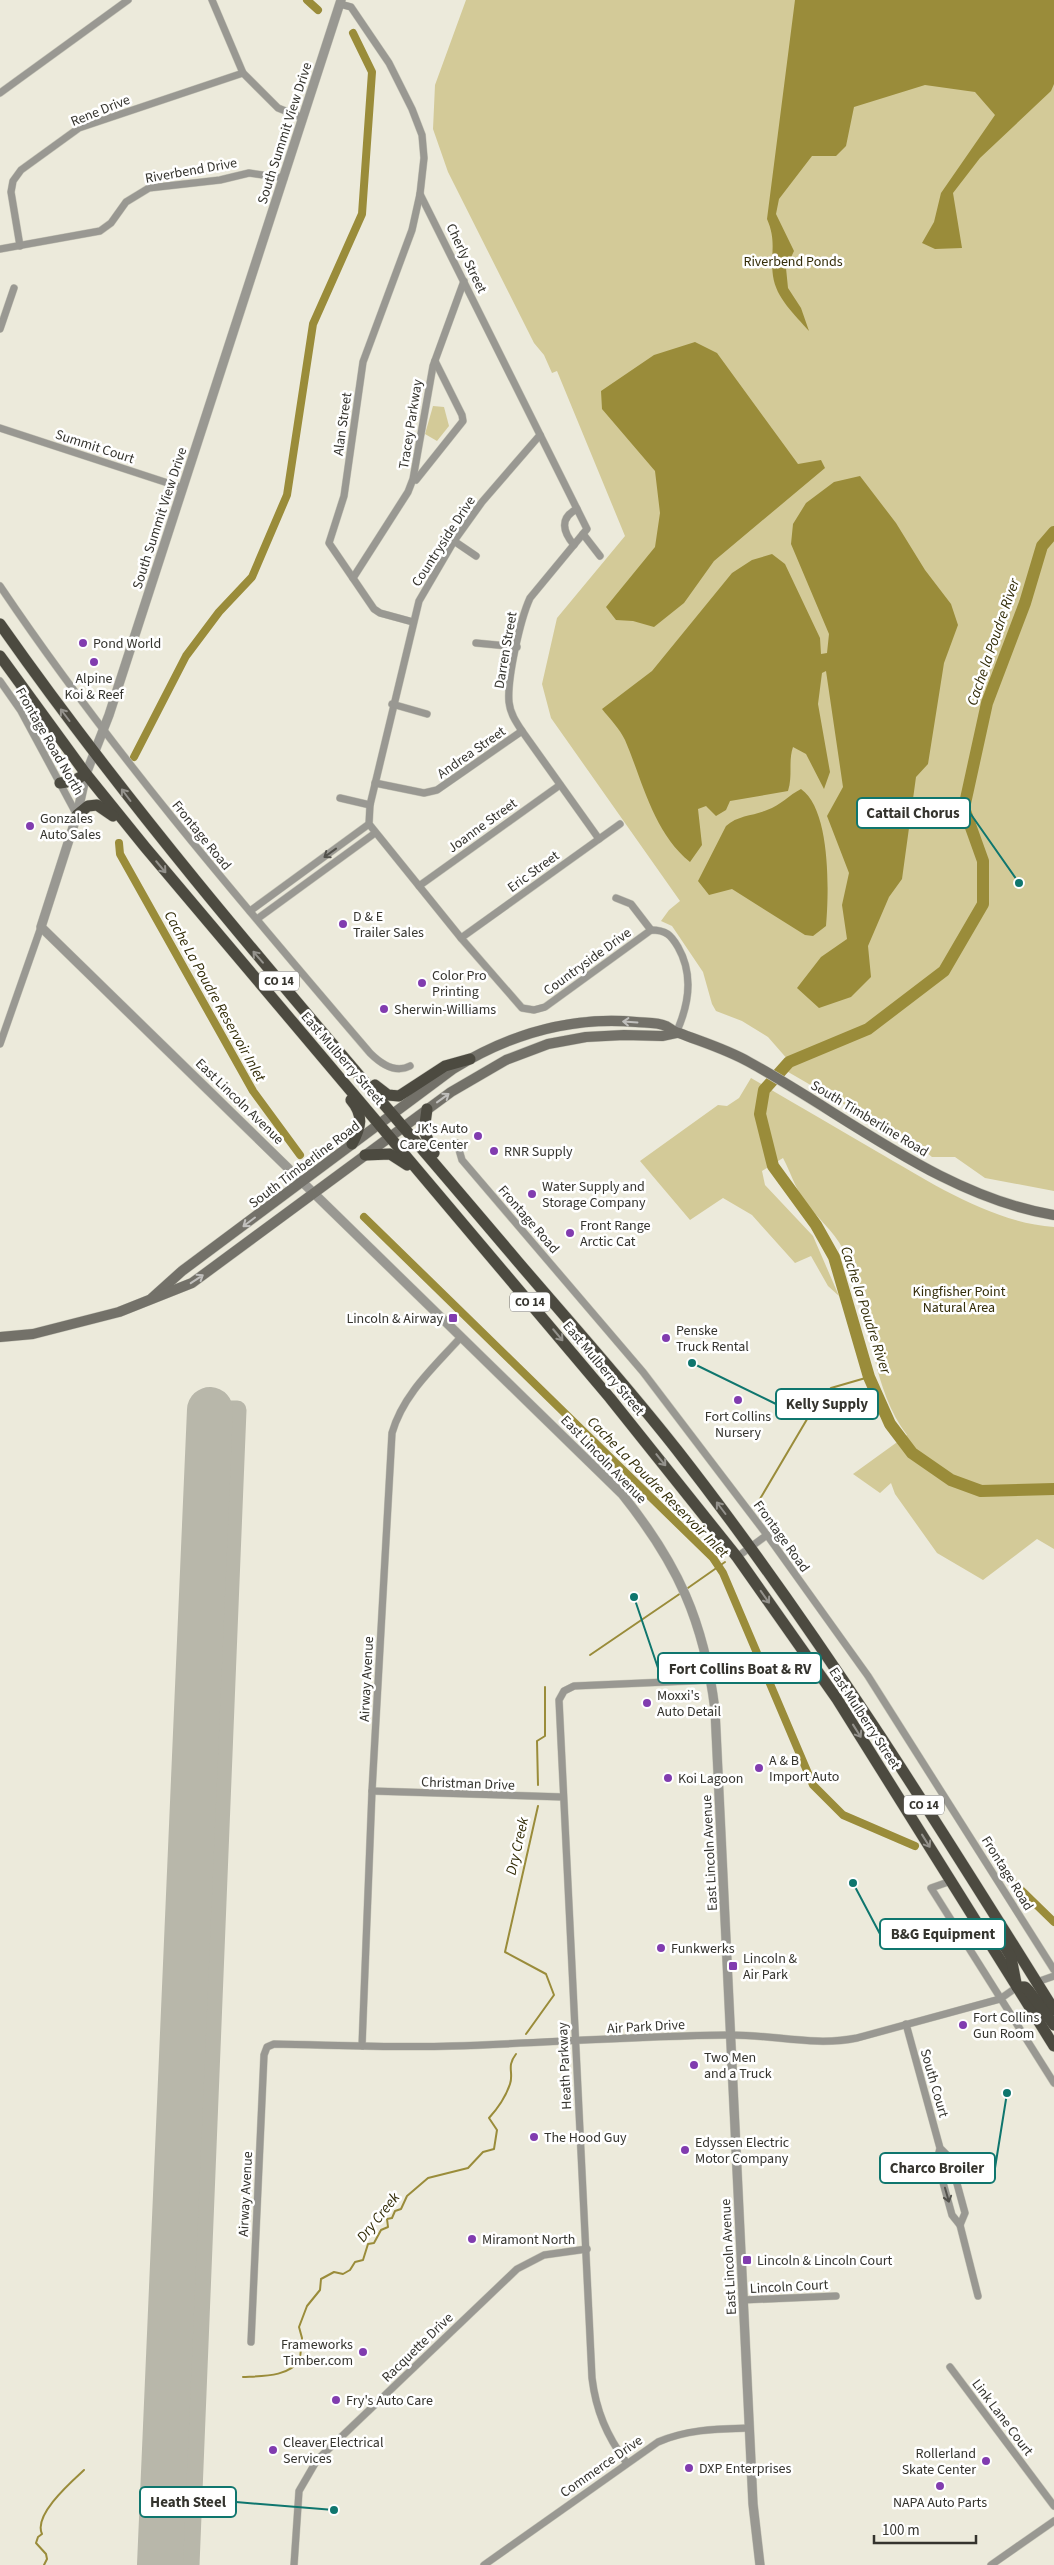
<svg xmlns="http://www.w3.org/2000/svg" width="1054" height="2565" viewBox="0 0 1054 2565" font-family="'Source Sans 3',sans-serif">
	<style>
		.green { fill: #d3ca98 }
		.water { fill: #9a8c3a }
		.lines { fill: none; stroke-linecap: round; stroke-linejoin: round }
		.stream { stroke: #9a8c3a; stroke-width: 2 }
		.canal { stroke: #9a8c3a; stroke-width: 8 }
		.river { stroke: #9a8c3a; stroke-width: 12 }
		.taxiway { stroke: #b8b7aa; stroke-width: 19 }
		.runway { stroke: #b8b7aa; stroke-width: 46 }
		.minor-casing { stroke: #c7c6b8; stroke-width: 8 }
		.tertiary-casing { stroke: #c7c6b8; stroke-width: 10 }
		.secondary-casing { stroke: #c7c6b8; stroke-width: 11 }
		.trunk-casing { stroke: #c7c6b8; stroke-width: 12 }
		.minor { stroke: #999892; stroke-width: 7 }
		.tertiary { stroke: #999892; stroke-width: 9 }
		.secondary { stroke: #737169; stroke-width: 10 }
		.trunk { stroke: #4c4a40; stroke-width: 11 }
		.oneway { stroke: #94928c }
		.oneway2 { stroke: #53524c }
		.oneway3 { stroke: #c0bfbc }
		.poi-dot { fill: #813caf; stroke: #fff; stroke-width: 2 }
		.labels { text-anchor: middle; stroke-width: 5; stroke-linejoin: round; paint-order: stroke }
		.shield { fill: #fff; stroke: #72716d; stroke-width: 1 }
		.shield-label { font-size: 12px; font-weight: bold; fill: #35342e }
		.street-label { font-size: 14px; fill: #35342e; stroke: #fff }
		.park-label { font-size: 14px; fill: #332c08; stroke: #fff }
		.poi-label { font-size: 14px; fill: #35342e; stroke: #fff; text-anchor: start }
		.water-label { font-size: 15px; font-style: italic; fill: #312b06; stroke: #fff }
		.leader { fill: none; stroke: #0f766e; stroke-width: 2 }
		.callout-dot { fill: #0f766e; stroke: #fff; stroke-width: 2 }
		.callout { fill: #fff; stroke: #0f766e; stroke-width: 2 }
		.callout-label { font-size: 15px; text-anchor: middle; font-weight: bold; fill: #35342e }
	</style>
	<rect width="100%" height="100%" fill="#eceadb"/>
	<g class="green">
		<polygon points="466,0 1054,0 1054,1191 985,1178 955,1157 932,1157 908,1137 902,1138 783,1069 789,1061 768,1037 742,1021 716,1011 712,1004 703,972 672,926 661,921 669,910 680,901 551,718 542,684 557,618 625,536 557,371 552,373 544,355 534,343 448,172 433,129 435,85"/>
		<polygon points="433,406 444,407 449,426 437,441 425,434"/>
		<path d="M751,1078C792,1102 834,1126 876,1151C930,1182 990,1222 1054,1227V1549L1037,1539L983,1580L937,1553L895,1494L891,1483L880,1493L853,1474L907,1435C868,1384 872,1307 843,1249C834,1231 815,1216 803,1199C795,1187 790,1171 783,1158L762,1171L765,1185L813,1236L839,1296L828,1286L811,1256L795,1263L752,1215L723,1198L690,1220L640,1161L718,1105L727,1106L739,1098Z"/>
	</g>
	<g class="water">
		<path d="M795,0H1054V84L1051,91L980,158L953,193L962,248L935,249L922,243L934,222L941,193L995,115L975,92L925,85L854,107L846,146L836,156H812L779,199L776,214L794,251L786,268L788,288L801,308L809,331C795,315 776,298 773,276C770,253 777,242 767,219Z"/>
		<polygon points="695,342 717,353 798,464 821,460 825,468 714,561 684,603 654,627 633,621 616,620 606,607 655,547 660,513 655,471 602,409 601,391 654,355"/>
		<path d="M860,476L896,523L925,570L951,604L958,625L944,663L928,764L916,777L902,879L889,897L868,946L871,977L851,997L819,1008L797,988L821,957L847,939L842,905L849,873L827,816L843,787L826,671L822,673L818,704L830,772L824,789L806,754L793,747C788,762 793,775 788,791L730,801L726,810L716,816L706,806L698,809L702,845L690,862C653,832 643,782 625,740C620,729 609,718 602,709L652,671L732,573L752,560L772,554L785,564L820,638L821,654L827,653L829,634L791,544L793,524L806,503L834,482Z"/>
		<path d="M801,789C831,810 829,892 826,926L813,936L805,935L732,889L709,895L698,881L726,826C738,815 753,816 767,810C781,805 789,795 801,789Z"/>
	</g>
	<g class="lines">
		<g class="stream">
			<polyline points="757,1504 816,1404 831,1388 869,1377"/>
			<polyline points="685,1590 725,1562"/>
			<polyline points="590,1655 681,1593"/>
			<polyline points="538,1785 537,1741 545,1736 545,1687"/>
			<polyline points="526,2034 554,1995 546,1974 505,1952 538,1806"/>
			<path d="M243,2377C262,2376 290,2377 300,2359L302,2338L299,2327L307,2306L320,2290L321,2279L334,2272L343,2274L350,2270L355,2262L363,2260L368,2244L374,2243L381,2230L388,2227L387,2219L392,2218L395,2211L401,2209L407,2196L428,2178L468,2168L483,2152L494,2149L497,2130L489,2118C498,2108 506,2096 510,2084C514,2072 506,2067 516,2054"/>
			<path d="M44,2565L47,2559L46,2554L36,2543L38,2537L42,2534C33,2515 71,2482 84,2470"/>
		</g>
		<g class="canal">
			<polyline points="307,0 318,10"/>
			<polyline points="134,757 186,656 219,612 252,577 287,495 313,324 362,214 372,72 353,33"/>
			<polyline points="119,843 120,854 253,1091 300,1155"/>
			<polyline points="364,1217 713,1558 723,1573 813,1785 843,1815 915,1846"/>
			<polyline points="1015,1884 1054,1922"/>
		</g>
		<polyline class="river" points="1054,532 1042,546 1025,603 987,703 964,808 983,861 983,904 944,971 868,1029 789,1062 764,1090 760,1114 773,1166 816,1225 834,1257 869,1377 890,1424 912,1453 951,1480 981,1491 1054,1489"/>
		<polyline class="taxiway" points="190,2565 237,1410 210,1410"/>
		<polyline class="runway" points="160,2565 210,1410"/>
		<g class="minor-casing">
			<g id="minor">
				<polyline points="212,0 243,73 278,108 303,118"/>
				<polyline points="340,4 351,7 389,63 412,109 422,135 424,158 420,194 412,230 363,362 344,496 329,543 374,609 380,613 413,622"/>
				<polyline points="0,93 128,0"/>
				<path d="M420,194L587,529L530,598C520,620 507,679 509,702C510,713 516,722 522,731L599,839"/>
				<polyline points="20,246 11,192 13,181 21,170 79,128 243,73"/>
				<polyline points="0,249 100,231 111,223 126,202 149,188 220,180 249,173 284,178"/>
				<polyline points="0,329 14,288"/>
				<polyline points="0,428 183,488"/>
				<path d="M540,435L482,502L454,541L419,601L370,805L369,824L461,938L522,1008L534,1010L545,1007L651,930C666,930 671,935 678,947C694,975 689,1005 676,1033"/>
				<polyline points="416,480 463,421 462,415 435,361"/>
				<polyline points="583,534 600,556"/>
				<polyline points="454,541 476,556"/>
				<path d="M574,545C563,532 559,518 577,509"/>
				<polyline points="353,578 408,492 413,479 433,366 464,281"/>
				<path d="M0,586C111,751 241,902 370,1053C381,1064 395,1074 410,1066"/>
				<polyline points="476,643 517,647"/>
				<polyline points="0,681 21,711 77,815"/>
				<polyline points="392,704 427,714"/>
				<polyline points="375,783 424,793 437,790 522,731"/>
				<polyline points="340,798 370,805"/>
				<polyline points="419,886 560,785"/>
				<polyline points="616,898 631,904 651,930"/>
				<polyline points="250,911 369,824"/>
				<polyline points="257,919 375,833"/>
				<polyline points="461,938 620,824"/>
				<polyline points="0,1044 41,927"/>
				<polyline points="457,1143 462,1160 643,1372 767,1535 868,1676 1054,1970"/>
				<polyline points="737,1557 767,1535"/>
				<polyline points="372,1791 563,1797"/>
				<polyline points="951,1881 931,1888 1054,2083"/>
				<polyline points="1037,1982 1054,1976"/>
				<polyline points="906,2024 940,2148 950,2158 965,2213 960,2225 952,2215 937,2161 940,2148"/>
				<path d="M362,2046L372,1791L392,1433C403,1394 435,1366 461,1337"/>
				<polyline points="960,2225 978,2296"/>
				<polyline points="743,2300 836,2296"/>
				<path d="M251,2342L264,2055L267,2047L274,2044C334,2045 393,2048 452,2046C544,2043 636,2036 728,2035C772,2034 813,2047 857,2038L1000,1999L1017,1987"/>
				<polyline points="950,2367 1054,2506"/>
				<path d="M626,2462C607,2436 596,2411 592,2378L559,1700L564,1691L574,1686L712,1680"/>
				<polyline points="294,2565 299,2491 317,2460 517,2269 544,2255 587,2249"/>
				<path d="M484,2565L658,2442C688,2429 718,2429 749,2428"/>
				<polyline points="991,2565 1054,2521"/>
			</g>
		</g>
		<g class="tertiary-casing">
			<path id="tertiary" d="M341,0L109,715L86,774L77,815L41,927L622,1494C678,1564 704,1621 715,1710L753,2504L760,2565"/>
		</g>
		<g class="secondary-casing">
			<g id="secondary">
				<path d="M152,1298L182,1271L453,1069C508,1035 570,1016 636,1022C645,1023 657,1022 666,1026C670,1028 674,1032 679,1033C702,1042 726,1049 749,1062C846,1115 943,1197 1054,1215"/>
				<polyline points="0,1337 33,1334 119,1312 192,1283 451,1092 506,1060 548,1044 586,1037 624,1035 662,1036 676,1033"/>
			</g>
		</g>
		<g class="trunk-casing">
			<g id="trunk">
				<path d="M0,624C158,849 342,1053 519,1263C572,1325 627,1386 677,1450C816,1628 935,1819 1054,2010"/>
				<polyline points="0,656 86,774 145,847 610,1398 737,1557 837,1699 1054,2046"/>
				<polyline points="60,783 73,781 86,774"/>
				<polyline points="77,815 88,806 97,805 113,816"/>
				<polyline points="375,1085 388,1095 399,1096 445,1066 470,1059"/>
				<path d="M351,1100C364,1115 361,1127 352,1144"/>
				<polyline points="427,1109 424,1131 434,1153"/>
				<polyline points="365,1155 390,1154 407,1165"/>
				<polyline points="993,1927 1011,1957 1016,1983"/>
				<polyline points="1017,1987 1025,1987 1029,1991 1054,2025"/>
			</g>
		</g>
		<use href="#minor" class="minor"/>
		<use href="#tertiary" class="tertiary"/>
		<use href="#secondary" class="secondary"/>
		<use href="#trunk" class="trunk"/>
	</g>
	<defs><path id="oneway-shaft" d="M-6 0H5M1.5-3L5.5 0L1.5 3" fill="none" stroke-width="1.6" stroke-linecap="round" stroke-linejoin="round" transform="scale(1.25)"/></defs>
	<g class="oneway">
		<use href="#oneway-shaft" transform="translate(65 715) rotate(-127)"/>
		<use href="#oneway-shaft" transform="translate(126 795) rotate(-127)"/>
		<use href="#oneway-shaft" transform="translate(161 867) rotate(50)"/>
		<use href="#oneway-shaft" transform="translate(258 957) rotate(-131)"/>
		<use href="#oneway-shaft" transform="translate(558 1335) rotate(50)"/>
		<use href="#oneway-shaft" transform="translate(661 1460) rotate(51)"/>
		<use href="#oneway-shaft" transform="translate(721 1508) rotate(-127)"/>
		<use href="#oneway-shaft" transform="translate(765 1597) rotate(55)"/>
		<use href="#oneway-shaft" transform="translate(857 1731) rotate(58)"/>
		<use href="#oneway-shaft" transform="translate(926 1841) rotate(58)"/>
	</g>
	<g class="oneway2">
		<use href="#oneway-shaft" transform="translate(330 853) rotate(144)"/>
		<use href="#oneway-shaft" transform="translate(947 2195) rotate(74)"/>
	</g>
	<g class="oneway3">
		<use href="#oneway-shaft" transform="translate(630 1022) rotate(-176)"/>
		<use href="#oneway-shaft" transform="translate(443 1098) rotate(-36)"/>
		<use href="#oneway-shaft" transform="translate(249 1222) rotate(143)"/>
		<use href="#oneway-shaft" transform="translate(197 1279) rotate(-33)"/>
	</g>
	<g class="poi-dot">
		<circle cx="83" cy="643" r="5"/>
		<circle cx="94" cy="662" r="5"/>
		<circle cx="30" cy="826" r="5"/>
		<circle cx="343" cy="924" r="5"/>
		<circle cx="422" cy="983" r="5"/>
		<circle cx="384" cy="1009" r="5"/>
		<circle cx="478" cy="1136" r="5"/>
		<circle cx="494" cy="1151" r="5"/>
		<circle cx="532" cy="1194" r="5"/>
		<circle cx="570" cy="1233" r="5"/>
		<rect x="448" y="1313" width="10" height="10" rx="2.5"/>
		<circle cx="666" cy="1338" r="5"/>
		<circle cx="738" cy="1400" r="5"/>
		<circle cx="647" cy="1703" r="5"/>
		<circle cx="759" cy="1768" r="5"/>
		<circle cx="668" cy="1778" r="5"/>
		<circle cx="661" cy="1948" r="5"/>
		<rect x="728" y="1961" width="10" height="10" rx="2.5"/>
		<circle cx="963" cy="2025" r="5"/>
		<circle cx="694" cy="2065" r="5"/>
		<circle cx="534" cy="2137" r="5"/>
		<circle cx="685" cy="2150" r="5"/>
		<circle cx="472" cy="2239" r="5"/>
		<rect x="742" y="2255" width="10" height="10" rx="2.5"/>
		<circle cx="363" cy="2352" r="5"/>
		<circle cx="336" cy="2400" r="5"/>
		<circle cx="273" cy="2450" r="5"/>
		<circle cx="986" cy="2461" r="5"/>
		<circle cx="689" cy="2468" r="5"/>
		<circle cx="940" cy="2486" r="5"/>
	</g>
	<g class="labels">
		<g class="shield">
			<rect x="259" y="971.5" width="40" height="19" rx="4"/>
			<rect x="510" y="1292.5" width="40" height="19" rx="4"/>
			<rect x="904" y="1795.5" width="40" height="19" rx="4"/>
		</g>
		<g class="shield-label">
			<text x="279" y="985">CO 14</text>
			<text x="530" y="1306">CO 14</text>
			<text x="924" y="1809">CO 14</text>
		</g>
		<g class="street-label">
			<text transform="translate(100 110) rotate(-22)" y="5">Rene Drive</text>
			<text transform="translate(284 133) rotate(-72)" y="5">South Summit View Drive</text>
			<text transform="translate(191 170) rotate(-10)" y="5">Riverbend Drive</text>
			<text transform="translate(467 258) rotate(64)" y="5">Cherly Street</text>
			<text transform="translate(342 424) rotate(-82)" y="5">Alan Street</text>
			<text transform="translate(410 424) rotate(-81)" y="5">Tracey Parkway</text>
			<text transform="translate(95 446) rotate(18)" y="5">Summit Court</text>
			<text transform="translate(159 518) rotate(-72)" y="5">South Summit View Drive</text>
			<text transform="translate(443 541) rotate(-57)" y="5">Countryside Drive</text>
			<text transform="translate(505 650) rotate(-80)" y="5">Darren Street</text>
			<text transform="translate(50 741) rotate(60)" y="5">Frontage Road North</text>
			<text transform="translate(471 752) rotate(-35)" y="5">Andrea Street</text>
			<text transform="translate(482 825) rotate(-36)" y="5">Joanne Street</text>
			<text transform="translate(202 835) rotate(51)" y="5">Frontage Road</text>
			<text transform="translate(533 871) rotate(-36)" y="5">Eric Street</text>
			<text transform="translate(587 961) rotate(-36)" y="5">Countryside Drive</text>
			<text transform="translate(343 1058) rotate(49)" y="5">East Mulberry Street</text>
			<text transform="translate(240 1101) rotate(44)" y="5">East Lincoln Avenue</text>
			<text transform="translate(870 1118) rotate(31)" y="5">South Timberline Road</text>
			<text transform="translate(304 1164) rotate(-37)" y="5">South Timberline Road</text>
			<text transform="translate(529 1219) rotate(49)" y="5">Frontage Road</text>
			<text transform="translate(604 1368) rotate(50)" y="5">East Mulberry Street</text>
			<text transform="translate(604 1459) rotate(46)" y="5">East Lincoln Avenue</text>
			<text transform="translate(782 1536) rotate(54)" y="5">Frontage Road</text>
			<text transform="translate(366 1679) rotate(-87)" y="5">Airway Avenue</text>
			<text transform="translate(865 1718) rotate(57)" y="5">East Mulberry Street</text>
			<text transform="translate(468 1783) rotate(2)" y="5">Christman Drive</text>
			<text transform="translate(709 1853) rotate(-93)" y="5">East Lincoln Avenue</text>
			<text transform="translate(1008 1873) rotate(58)" y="5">Frontage Road</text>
			<text transform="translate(646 2026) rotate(-3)" y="5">Air Park Drive</text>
			<text transform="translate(564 2066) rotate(-93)" y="5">Heath Parkway</text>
			<text transform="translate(935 2083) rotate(74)" y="5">South Court</text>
			<text transform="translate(245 2194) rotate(-87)" y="5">Airway Avenue</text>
			<text transform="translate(728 2257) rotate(-93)" y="5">East Lincoln Avenue</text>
			<text transform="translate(789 2286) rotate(-3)" y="5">Lincoln Court</text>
			<text transform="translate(417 2347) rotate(-44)" y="5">Racquette Drive</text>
			<text transform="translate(1003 2417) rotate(53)" y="5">Link Lane Court</text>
			<text transform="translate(601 2466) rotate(-35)" y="5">Commerce Drive</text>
		</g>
		<g class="park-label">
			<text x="793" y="266">Riverbend Ponds</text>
			<text x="959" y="1296">Kingfisher Point<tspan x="959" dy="16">Natural Area</tspan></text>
		</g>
		<g class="poi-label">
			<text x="93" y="648">Pond World</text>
			<text x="94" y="683" text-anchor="middle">Alpine<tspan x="94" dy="16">Koi &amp; Reef</tspan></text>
			<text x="40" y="823">Gonzales<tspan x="40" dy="16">Auto Sales</tspan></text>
			<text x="353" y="921">D &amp; E<tspan x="353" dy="16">Trailer Sales</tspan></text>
			<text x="432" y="980">Color Pro<tspan x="432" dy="16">Printing</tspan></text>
			<text x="394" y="1014">Sherwin-Williams</text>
			<text x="468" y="1133" text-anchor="end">JK's Auto<tspan x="468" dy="16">Care Center</tspan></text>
			<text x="504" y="1156">RNR Supply</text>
			<text x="542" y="1191">Water Supply and<tspan x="542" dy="16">Storage Company</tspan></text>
			<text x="580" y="1230">Front Range<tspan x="580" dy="16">Arctic Cat</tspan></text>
			<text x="443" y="1323" text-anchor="end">Lincoln &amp; Airway</text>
			<text x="676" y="1335">Penske<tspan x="676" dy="16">Truck Rental</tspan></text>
			<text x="738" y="1421" text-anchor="middle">Fort Collins<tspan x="738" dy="16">Nursery</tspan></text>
			<text x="657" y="1700">Moxxi's<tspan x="657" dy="16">Auto Detail</tspan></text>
			<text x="769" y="1765">A &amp; B<tspan x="769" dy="16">Import Auto</tspan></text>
			<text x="678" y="1783">Koi Lagoon</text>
			<text x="671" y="1953">Funkwerks</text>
			<text x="743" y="1963">Lincoln &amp;<tspan x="743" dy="16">Air Park</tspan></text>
			<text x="973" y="2022">Fort Collins<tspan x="973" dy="16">Gun Room</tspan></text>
			<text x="704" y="2062">Two Men<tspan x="704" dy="16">and a Truck</tspan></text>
			<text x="544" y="2142">The Hood Guy</text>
			<text x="695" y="2147">Edyssen Electric<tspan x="695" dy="16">Motor Company</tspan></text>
			<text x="482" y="2244">Miramont North</text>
			<text x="757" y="2265">Lincoln &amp; Lincoln Court</text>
			<text x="353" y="2349" text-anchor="end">Frameworks<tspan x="353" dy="16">Timber.com</tspan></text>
			<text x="346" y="2405">Fry's Auto Care</text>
			<text x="283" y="2447">Cleaver Electrical<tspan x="283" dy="16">Services</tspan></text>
			<text x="976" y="2458" text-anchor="end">Rollerland<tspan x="976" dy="16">Skate Center</tspan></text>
			<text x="699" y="2473">DXP Enterprises</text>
			<text x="940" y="2507" text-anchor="middle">NAPA Auto Parts</text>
		</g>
		<g class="water-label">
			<text transform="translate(993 642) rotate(-71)" y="5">Cache la Poudre River</text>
			<text transform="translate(215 996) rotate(61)" y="5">Cache La Poudre Reservoir Inlet</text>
			<text transform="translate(866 1310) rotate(72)" y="5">Cache la Poudre River</text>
			<text transform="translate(658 1487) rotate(45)" y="5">Cache La Poudre Reservoir Inlet</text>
			<text transform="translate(517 1846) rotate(-77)" y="5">Dry Creek</text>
			<text transform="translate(378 2217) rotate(-51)" y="5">Dry Creek</text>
		</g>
	</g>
	<path class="leader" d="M1019 883L970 813M692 1363L776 1404M634 1597L658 1668M853 1883L880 1934M1007 2093L995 2168M334 2510L236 2502"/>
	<g class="callout-dot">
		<circle cx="1019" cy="883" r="5"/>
		<circle cx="692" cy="1363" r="5"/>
		<circle cx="634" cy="1597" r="5"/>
		<circle cx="853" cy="1883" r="5"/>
		<circle cx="1007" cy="2093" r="5"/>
		<circle cx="334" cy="2510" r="5"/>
	</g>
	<g class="callout">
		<rect x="857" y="798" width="113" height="30" rx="5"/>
		<rect x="776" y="1389" width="102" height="30" rx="5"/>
		<rect x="658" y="1653" width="163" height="30" rx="5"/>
		<rect x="880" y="1919" width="125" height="30" rx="5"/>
		<rect x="880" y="2153" width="115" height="30" rx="5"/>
		<rect x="140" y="2487" width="96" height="30" rx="5"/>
	</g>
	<g class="callout-label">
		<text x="913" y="818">Cattail Chorus</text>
		<text x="827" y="1409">Kelly Supply</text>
		<text x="740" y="1674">Fort Collins Boat &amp; RV</text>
		<text x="943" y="1939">B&amp;G Equipment</text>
		<text x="937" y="2173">Charco Broiler</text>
		<text x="188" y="2507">Heath Steel</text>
	</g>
	<path d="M874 2535v8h102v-8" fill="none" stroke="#35342e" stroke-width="2.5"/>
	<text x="882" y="2535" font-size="15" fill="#35342e" stroke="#ffffff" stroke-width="4" paint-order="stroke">100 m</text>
</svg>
